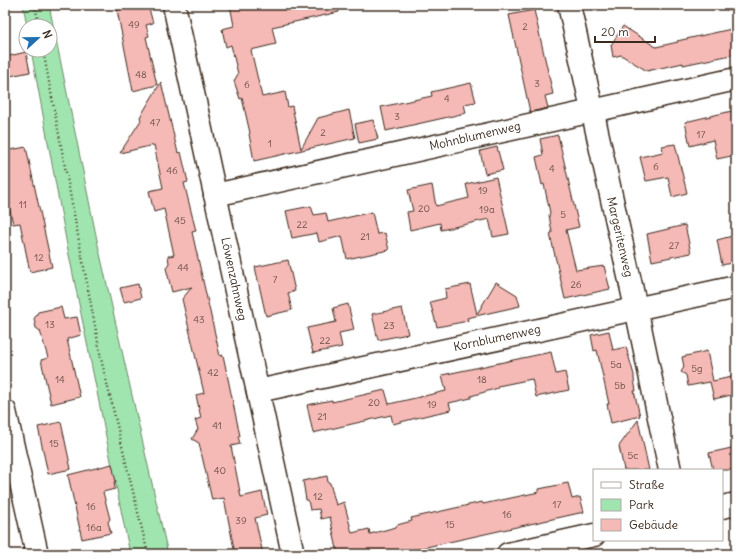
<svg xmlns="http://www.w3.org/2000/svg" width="741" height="559" viewBox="0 0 741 559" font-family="Delius,sans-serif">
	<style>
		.green { fill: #a0e5b0; stroke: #6e8867 }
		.building { fill: #f5b9b6; stroke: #3b2a1e }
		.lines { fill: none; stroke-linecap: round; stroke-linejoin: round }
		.minor-casing { stroke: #3b2a1e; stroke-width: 25 }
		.path { stroke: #3b2a1e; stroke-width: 2.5; stroke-dasharray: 1 3; stroke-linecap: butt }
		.minor { stroke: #fff; stroke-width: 22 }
		.labels { text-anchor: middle; stroke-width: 4; stroke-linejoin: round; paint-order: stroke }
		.number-label { font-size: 10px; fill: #6a4e44 }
		.street-label { font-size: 12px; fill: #3b2a1e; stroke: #fff }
	</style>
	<rect width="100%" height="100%" fill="#fff"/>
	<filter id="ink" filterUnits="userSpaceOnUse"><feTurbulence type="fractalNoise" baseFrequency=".025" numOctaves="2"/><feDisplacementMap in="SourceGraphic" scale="8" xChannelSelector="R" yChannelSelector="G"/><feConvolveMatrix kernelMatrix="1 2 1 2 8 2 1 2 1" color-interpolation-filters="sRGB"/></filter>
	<g filter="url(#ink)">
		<polygon class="green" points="23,5 49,5 98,245 168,554 130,554 67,245 31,50 50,50 50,26 27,26"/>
		<g class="building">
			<polygon points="125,5 148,5 153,23 146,25 149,36 146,37 157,85 133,91 117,10 125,8"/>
			<polygon points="230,5 338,5 339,12 272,27 276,44 251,50 262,97 285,92 288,107 292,106 301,149 318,118 349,110 355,138 254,161 249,134 250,133 242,98 240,99 234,81 238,74 231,45 226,47 222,29 234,26"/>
			<polygon points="534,10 553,94 545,96 548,108 530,112 509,15"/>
			<polygon points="623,26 656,47 678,42 677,41 736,28 736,54 683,65 683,63 647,71 621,55 613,57 611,45"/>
			<polygon points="26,52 30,72 5,77 5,57"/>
			<polygon points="161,82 178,153 181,152 188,182 184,183 196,231 192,232 220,356 223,355 240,436 238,436 240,444 231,446 241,497 262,492 267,515 255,518 263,554 235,554 224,498 212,500 199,443 192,439 198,429 195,420 201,418 196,395 204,393 182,299 192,287 172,292 166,268 169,263 168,256 174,255 164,209 154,212 149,191 163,188 154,145 120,153 141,120 140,117"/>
			<polygon points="471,83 476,102 464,104 466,113 386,131 381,107 432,96 431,92"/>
			<polygon points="736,110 736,155 717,159 713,140 690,146 685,122"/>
			<polygon points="373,120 378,139 359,143 355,124"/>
			<polygon points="558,135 579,227 566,230 576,270 604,266 610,289 565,299 550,234 552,233 549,215 550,213 544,184 542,185 536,157 543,155 540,139"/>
			<polygon points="675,144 687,193 672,197 668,177 646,181 640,157 663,152 662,146"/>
			<polygon points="26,147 52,267 30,272 20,223 13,224 5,188 5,151"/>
			<polygon points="497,147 503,170 485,174 480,151"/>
			<polygon points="496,177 509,234 493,237 489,219 441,230 440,223 410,230 407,212 413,211 408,190 432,185 436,206 469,198 466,184"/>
			<polygon points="311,206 314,215 326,213 328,222 372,212 377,234 385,233 389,250 347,259 342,236 319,242 317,233 292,238 286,211"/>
			<polygon points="685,225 691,253 652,261 647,234"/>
			<polygon points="736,235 736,262 722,265 717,240"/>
			<polygon points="288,260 295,291 288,293 292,310 266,316 255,267"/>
			<polygon points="496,282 517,295 520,306 467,318 468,321 437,327 430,302 446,298 445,289 470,284 477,314"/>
			<polygon points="138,284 141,298 124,302 120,288"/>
			<polygon points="348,304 354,330 339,333 342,347 313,353 307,328 336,322 333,308"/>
			<polygon points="61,307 64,319 77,317 81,335 67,339 80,397 51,404 41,360 48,358 40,331 36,328 34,319 38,312"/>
			<polygon points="402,308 408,334 378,340 372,314"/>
			<polygon points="609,331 613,350 626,347 634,375 634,379 636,391 634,391 640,416 611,423 607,404 609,404 597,350 594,351 591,335"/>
			<polygon points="707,351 713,381 736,376 736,394 714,399 710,382 688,386 686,375 681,372 684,367 682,357"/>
			<polygon points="551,352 556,374 565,372 569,390 536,397 532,379 498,386 498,388 471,396 471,398 449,403 451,410 428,415 393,424 391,415 313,433 307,405 332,400 332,402 385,390 389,404 446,391 442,375"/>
			<polygon points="638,420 649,470 624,470 619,446"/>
			<polygon points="61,422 71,469 48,474 38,427"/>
			<polygon points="736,447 736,470 713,470 709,453"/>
			<polygon points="112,464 116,482 114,482 115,489 103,492 110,519 108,522 111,533 82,539 68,475"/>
			<polygon points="327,476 328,482 330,483 336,505 344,502 352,533 369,529 370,534 396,527 397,525 412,521 411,518 482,502 483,504 539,492 539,489 568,483 572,499 580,497 584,512 395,554 338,554 330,517 321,519 319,509 310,510 308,500 306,500 303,481"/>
		</g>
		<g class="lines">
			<g class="minor-casing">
				<g id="minor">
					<polyline points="174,5 293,554"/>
					<polyline points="569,5 636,308 670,470"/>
					<polyline points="215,195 736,79"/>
					<polyline points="258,391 736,287"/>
					<polyline points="5,411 37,554"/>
					<polyline points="722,507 736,504"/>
					<polyline points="508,554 594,535"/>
				</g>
			</g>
			<g class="path">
				<polyline points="35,5 39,26"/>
				<polyline points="43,50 102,363 148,554"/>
			</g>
			<use href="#minor" class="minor"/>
		</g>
	</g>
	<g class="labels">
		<g class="number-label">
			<text x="134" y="28">49</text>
			<text x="525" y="30">2</text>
			<text x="141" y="78">48</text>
			<text x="537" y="87">3</text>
			<text x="247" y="88">6</text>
			<text x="447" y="102">4</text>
			<text x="397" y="120">3</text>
			<text x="155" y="126">47</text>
			<text x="323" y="136">2</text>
			<text x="701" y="138">17</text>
			<text x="270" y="147">1</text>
			<text x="656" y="170">6</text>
			<text x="552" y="172">4</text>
			<text x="172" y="174">46</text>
			<text x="483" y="194">19</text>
			<text x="23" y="208">11</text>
			<text x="424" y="212">20</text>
			<text x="487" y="213">19a</text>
			<text x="563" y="218">5</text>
			<text x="180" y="224">45</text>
			<text x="302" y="228">22</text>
			<text x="365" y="240">21</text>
			<text x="674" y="249">27</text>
			<text x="39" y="261">12</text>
			<text x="183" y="271">44</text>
			<text x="275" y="283">7</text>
			<text x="576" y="288">26</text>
			<text x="199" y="323">43</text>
			<text x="50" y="328">13</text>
			<text x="389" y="329">23</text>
			<text x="325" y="344">22</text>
			<text x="616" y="368">5a</text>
			<text x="697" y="372">5g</text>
			<text x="213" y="376">42</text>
			<text x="60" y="383">14</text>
			<text x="482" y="383">18</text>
			<text x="620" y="389">5b</text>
			<text x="374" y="406">20</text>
			<text x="432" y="408">19</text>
			<text x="322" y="420">21</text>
			<text x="217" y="429">41</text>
			<text x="54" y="447">15</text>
			<text x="633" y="459">5c</text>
			<text x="220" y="474">40</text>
			<text x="318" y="500">12</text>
			<text x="557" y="508">17</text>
			<text x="91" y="510">16</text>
			<text x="507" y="518">16</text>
			<text x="241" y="524">39</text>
			<text x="450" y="528">15</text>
			<text x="94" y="531">16a</text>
		</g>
		<g class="street-label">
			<text transform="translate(475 136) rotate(-13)" y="4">Mohnblumenweg</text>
			<text transform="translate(620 237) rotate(77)" y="4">Margeritenweg</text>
			<text transform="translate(234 279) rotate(78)" y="4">Löwenzahnweg</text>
			<text transform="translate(497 338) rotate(-12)" y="4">Kornblumenweg</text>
		</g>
	</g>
	<rect width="741" height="559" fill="none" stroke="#fff" stroke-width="20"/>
	<rect x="10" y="10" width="721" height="539" fill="none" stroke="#3b2a1e" stroke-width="1.5" filter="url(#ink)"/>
	<rect x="593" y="469" width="130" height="72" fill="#ffffff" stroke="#b1aaa5"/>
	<rect x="601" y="482" width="20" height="6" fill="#ffffff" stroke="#b1aaa5"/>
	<text x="629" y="489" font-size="12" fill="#3b2a1e">Straße</text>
	<rect x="601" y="499" width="20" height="12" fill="#a0e5b0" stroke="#b1aaa5"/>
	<text x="629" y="509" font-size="12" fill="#3b2a1e">Park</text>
	<rect x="601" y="519" width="20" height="12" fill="#f5b9b6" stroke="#b1aaa5"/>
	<text x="629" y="529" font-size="12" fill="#3b2a1e">Gebäude</text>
	<g transform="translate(38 38) rotate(68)"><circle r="19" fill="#ffffff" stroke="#b1aaa5"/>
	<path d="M0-3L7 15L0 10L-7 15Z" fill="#1f6fb2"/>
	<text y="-6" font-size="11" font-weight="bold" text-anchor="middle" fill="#3b2a1e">N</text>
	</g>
	<path d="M595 36v6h60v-6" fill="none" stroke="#3b2a1e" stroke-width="2"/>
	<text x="601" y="36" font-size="12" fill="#3b2a1e" stroke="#ffffff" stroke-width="3" paint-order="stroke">20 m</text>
</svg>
